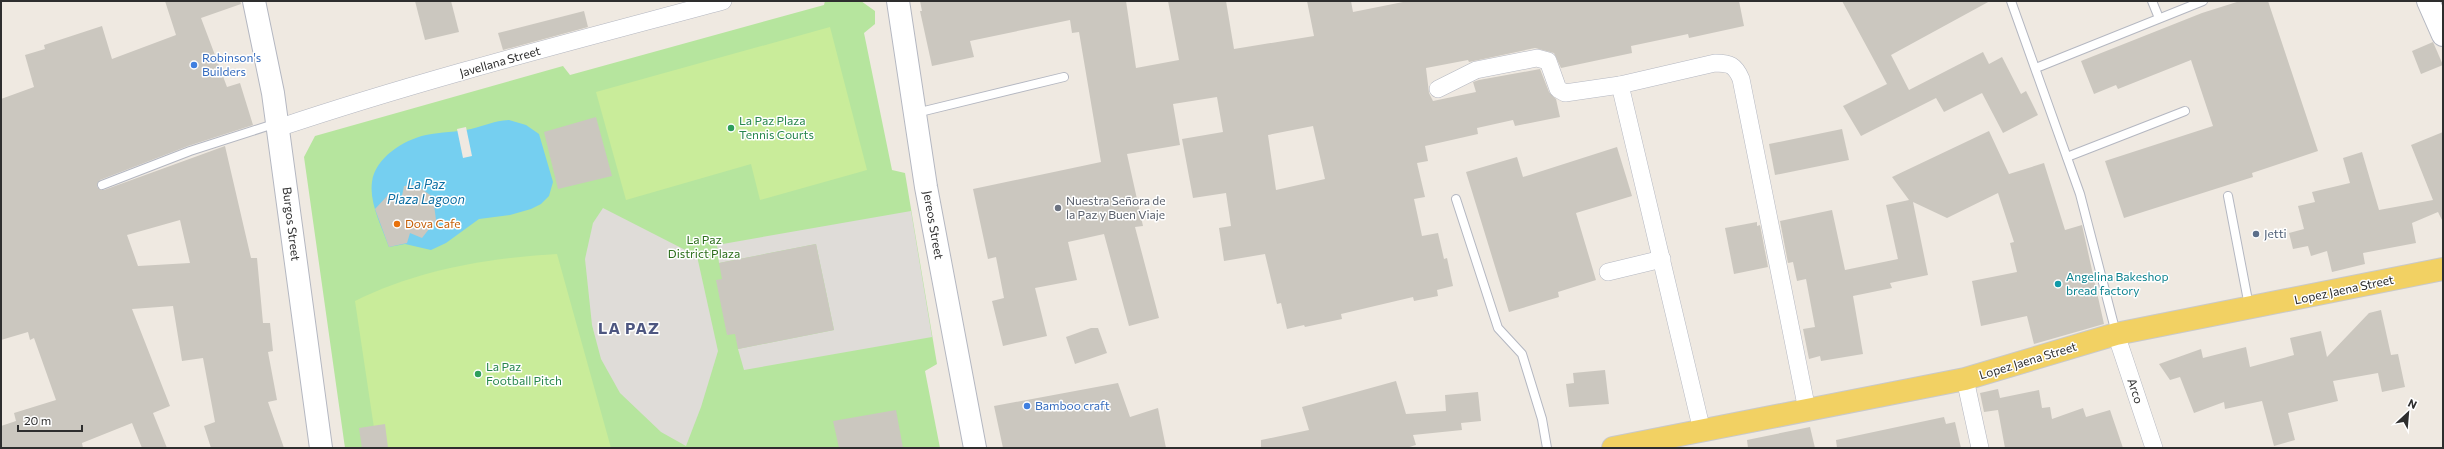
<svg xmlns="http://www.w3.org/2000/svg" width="2444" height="449" viewBox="0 0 2444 449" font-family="Commissioner,sans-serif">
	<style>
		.green { fill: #b6e59e }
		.pitch { fill: #c9ec9a }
		.plaza { fill: #dfdcd8 }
		.water { fill: #75cff0 }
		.pier { fill: #efe9e1 }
		.building { fill: #cbc7bf; fill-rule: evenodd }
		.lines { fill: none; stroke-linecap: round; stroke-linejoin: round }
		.lane-casing { stroke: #b4b7c1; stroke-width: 10 }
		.street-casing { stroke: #b4b7c1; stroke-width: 18 }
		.secondary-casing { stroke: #b4b7c1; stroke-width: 24 }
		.primary-casing { stroke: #c9c9c9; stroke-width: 24 }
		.lane { stroke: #fff; stroke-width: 8 }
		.street { stroke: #fff; stroke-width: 17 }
		.secondary { stroke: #fff; stroke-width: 22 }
		.primary { stroke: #f2d163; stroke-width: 22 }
		.shop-dot { fill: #3f7fe0; stroke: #fff; stroke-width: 1.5 }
		.leisure-dot { fill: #2e9e5b; stroke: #fff; stroke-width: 1.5 }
		.worship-dot { fill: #6b7280; stroke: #fff; stroke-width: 1.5 }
		.food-dot { fill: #e8710a; stroke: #fff; stroke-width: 1.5 }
		.service-dot { fill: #5c6f8a; stroke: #fff; stroke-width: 1.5 }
		.culture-dot { fill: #0f9aa8; stroke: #fff; stroke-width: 1.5 }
		.labels { text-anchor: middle; stroke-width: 3; stroke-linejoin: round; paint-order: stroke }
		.shop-label { font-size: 12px; fill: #366cbe; stroke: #fff; text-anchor: start }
		.street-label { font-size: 12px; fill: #2e2e2e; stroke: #fff }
		.leisure-label { font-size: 12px; fill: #27864d; stroke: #fff; text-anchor: start }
		.worship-label { font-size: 12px; fill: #5b616d; stroke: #fff; text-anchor: start }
		.food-label { font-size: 12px; fill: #c56008; stroke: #fff; text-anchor: start }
		.service-label { font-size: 12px; fill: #4e5e75; stroke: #fff; text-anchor: start }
		.park-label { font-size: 12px; fill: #2c6e1b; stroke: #fff }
		.culture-label { font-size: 12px; fill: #0d838f; stroke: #fff; text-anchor: start }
		.water-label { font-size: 13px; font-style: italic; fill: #0d6fa3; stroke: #fff }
		.district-label { font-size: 16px; font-weight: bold; letter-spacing: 1px; fill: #4d5680; stroke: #fff }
	</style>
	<rect width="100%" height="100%" fill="#efe9e1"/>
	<polygon class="green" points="825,1 861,1 875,11 875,24 864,33 892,170 905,173 937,364 925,371 940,448 345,448 304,157 315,136 563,66 570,75 824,5"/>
	<g class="pitch">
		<polygon points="830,27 867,170 760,200 751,164 626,200 596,92"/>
		<path d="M557,254L611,448H377L355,301C418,270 487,258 557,254Z"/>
	</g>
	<g class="plaza">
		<polygon points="603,208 697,256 718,351 701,407 686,446 661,432 620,393 601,359 592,325 585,259 593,223"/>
		<polygon points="911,211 932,337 744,370 738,349 834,330 816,244 719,263 717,245"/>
	</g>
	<path class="water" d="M509,120L526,125L539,134L553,182L549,196L541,204L531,209L510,215L479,219L446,243L431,250L405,244L389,247C382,227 369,203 372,182C375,158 403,140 426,135C441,132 457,132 471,129C487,125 493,121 509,120Z"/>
	<polygon class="pier" points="466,127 472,156 463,158 457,129"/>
	<g class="building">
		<path d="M165,1H240L241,4L201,18L227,87L240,83L253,125L188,146L100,180L97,187L104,190L225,146L251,258H257L263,323H270L273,351L268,352L277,400L268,402L284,448H211L204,426L215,422L203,358L182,361L173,306L132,309L170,406L153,413L167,448H142L132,423L82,443L83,448H1V426L16,421L14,413L56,400L34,338L30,340L28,332L1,340V99L34,87L25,55L45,49L44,45L102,26L112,59L176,35ZM180,220L190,263L138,266L127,235Z"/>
		<polygon points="415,1 451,1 459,32 425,40"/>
		<path d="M920,1H1126L1136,68L1179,60L1168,1H1226L1234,49L1314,36L1307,1H1351L1353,12L1408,1H1739L1744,26L1689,38L1688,34L1631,46L1632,53L1561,68L1554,53L1535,48L1469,62L1468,60L1426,68L1429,93L1433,101L1476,92L1473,82L1479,80L1540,69L1549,92L1556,99L1560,117L1515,126L1513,120L1477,128L1478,134L1425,146L1428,161L1417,163L1425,197L1414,199L1422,236L1438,233L1444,259L1447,258L1453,286L1437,290L1438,296L1414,301L1413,297L1341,314L1342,319L1305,327L1304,325L1287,329L1281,303L1277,304L1265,254L1224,261L1219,228L1231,226L1226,193L1193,198L1182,139L1223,132L1217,97L1173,104L1180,145L1127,154L1143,226L1135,227L1159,318L1129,326L1104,234L1068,242L1077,280L1035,288L1047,336L1003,346L992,301L1004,298L996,257L988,259L973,189L1101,162L1079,32L1072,33L1070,20L970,41L974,57L932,66L920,11H922ZM1313,126L1325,179L1276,190L1268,135Z"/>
		<polygon points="1842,1 1990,1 1891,55 1909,90 1983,52 1989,64 2002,57 2021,94 2026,91 2038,115 2003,133 1982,93 1944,112 1936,98 1861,136 1843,106 1887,84"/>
		<polygon points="2240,1 2268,1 2318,151 2252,173 2253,177 2124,218 2105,161 2213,126 2191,60 2118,89 2116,85 2094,94 2081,61 2202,13"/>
		<polygon points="584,11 588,27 503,50 498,33"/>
		<polygon points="2433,42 2443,65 2421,74 2412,51"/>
		<polygon points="596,117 612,176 558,189 544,132"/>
		<polygon points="1842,129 1849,160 1775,175 1769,144"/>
		<polygon points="1989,131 2009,174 2044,163 2065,230 2082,225 2104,324 2034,344 2027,316 1981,326 1972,281 2017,272 2010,243 2014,242 1998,193 1947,218 1913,202 1928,275 1890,283 1892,288 1853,296 1863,354 1821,361 1820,356 1809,359 1803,329 1815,327 1806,279 1797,281 1793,262 1788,263 1780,221 1832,210 1845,270 1898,259 1886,205 1909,200 1892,177"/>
		<polygon points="2443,132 2443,222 2438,212 2412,223 2416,243 2363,253 2365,264 2332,272 2327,251 2311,256 2308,246 2293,249 2289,233 2304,229 2298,206 2315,202 2312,192 2350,183 2343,158 2362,152 2379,210 2433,200 2411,145"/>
		<polygon points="1617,147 1632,196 1576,213 1596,280 1558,292 1559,297 1509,312 1466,172 1517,157 1523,177"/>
		<polygon points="416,185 433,197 436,220 422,238 410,233 407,243 389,247 375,209 390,193 402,196 404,186"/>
		<polygon points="1757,222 1757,226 1760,225 1768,267 1734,274 1725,228"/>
		<polygon points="816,244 834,330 738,349 735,334 727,335 716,280 722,279 719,263"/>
		<polygon points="2381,310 2391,355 2398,354 2405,387 2382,392 2378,373 2333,381 2338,401 2288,413 2295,440 2274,446 2262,401 2225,409 2224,402 2194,413 2180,377 2170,380 2159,364 2201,349 2203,358 2246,347 2250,367 2294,355 2290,338 2321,331 2327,357 2369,313"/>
		<polygon points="1091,328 1098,328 1107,353 1075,364 1066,337"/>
		<polygon points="1605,370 1609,404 1569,407 1566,384 1574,383 1573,373"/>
		<polygon points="1396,381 1406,414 1446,411 1445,395 1478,392 1481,421 1461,423 1462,430 1413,435 1416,445 1406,448 1261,448 1261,440 1309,430 1302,407"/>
		<polygon points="1118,383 1130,417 1158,408 1166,448 1003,448 994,406"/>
		<polygon points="1998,389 2000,398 2039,390 2042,408 2050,407 2052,419 2083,408 2086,417 2110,410 2123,448 2005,448 1998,410 1984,412 1980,393"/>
		<polygon points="896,410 903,448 839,448 833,421"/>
		<polygon points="1944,417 1946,424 1955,422 1961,448 1837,448 1836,440"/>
		<polygon points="385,424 388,448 362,448 359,428"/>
		<polygon points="1810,427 1815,448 1748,448 1747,440"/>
	</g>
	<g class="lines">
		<g class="lane-casing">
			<g id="lane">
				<polyline points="2011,1 2080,194 2116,333"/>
				<polyline points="2152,1 2159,18"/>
				<polyline points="2036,68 2203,1"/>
				<polyline points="916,113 1064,77"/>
				<polyline points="2067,157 2185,111"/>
				<polyline points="102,185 190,151 277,123"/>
				<polyline points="2228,196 2249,306"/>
				<polyline points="1456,199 1498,328 1522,354 1542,419 1547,448"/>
			</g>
		</g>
		<g class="street-casing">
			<g id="street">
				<polyline points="1438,89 1476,70 1537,58 1548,61 1558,89 1565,93 1620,85"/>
				<path d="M278,128C424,79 574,41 723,1"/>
				<polyline points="1608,272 1662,259"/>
				<polyline points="2116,334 2154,448"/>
				<polyline points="1965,379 1980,448"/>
				<path d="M1702,431L1620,85L1715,63C1730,63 1735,65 1741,79L1807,410"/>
			</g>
		</g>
		<g class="secondary-casing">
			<g id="secondary">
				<polyline points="254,1 273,93 321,448"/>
				<polyline points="898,1 926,187 975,448"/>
				<polyline points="2428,1 2443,35"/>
			</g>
		</g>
		<g class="primary-casing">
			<polyline id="primary" points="1613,448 1965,379 2116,334 2443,269"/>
		</g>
		<use href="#lane" class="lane"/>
		<use href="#street" class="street"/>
		<use href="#secondary" class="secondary"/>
		<use href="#primary" class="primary"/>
	</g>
	<g class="shop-dot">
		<circle cx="194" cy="65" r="4"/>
		<circle cx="1027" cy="406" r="4"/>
	</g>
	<g class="leisure-dot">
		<circle cx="731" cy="128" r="4"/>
		<circle cx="478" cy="374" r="4"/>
	</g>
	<circle class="worship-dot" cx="1058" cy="208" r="4"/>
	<circle class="food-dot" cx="397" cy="224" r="4"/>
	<circle class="service-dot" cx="2256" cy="234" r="4"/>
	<circle class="culture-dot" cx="2058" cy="284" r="4"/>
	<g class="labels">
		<g class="shop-label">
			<text x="202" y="62">Robinson's<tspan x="202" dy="14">Builders</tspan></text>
			<text x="1035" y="410">Bamboo craft</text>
		</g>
		<g class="street-label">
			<text transform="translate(500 62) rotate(-16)" y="4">Javellana Street</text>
			<text transform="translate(291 224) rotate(83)" y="4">Burgos Street</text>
			<text transform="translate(933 225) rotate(80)" y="4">Jereos Street</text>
			<text transform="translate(2344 290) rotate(-12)" y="4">Lopez Jaena Street</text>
			<text transform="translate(2028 361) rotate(-17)" y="4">Lopez Jaena Street</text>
			<text transform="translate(2135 391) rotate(72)" y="4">Arco</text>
		</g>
		<g class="leisure-label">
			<text x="739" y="125">La Paz Plaza<tspan x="739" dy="14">Tennis Courts</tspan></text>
			<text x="486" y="371">La Paz<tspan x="486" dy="14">Football Pitch</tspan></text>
		</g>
		<g class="worship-label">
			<text x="1066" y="205">Nuestra Señora de<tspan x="1066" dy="14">la Paz y Buen Viaje</tspan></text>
		</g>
		<g class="food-label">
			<text x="405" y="228">Dova Cafe</text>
		</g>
		<g class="service-label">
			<text x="2264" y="238">Jetti</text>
		</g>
		<g class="park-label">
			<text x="704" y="244">La Paz<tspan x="704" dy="14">District Plaza</tspan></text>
		</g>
		<g class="culture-label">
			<text x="2066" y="281">Angelina Bakeshop<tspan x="2066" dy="14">bread factory</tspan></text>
		</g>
		<g class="water-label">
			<text x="426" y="189">La Paz<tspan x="426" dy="15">Plaza Lagoon</tspan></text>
		</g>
		<g class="district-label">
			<text x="629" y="334">LA PAZ</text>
		</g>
	</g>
	<rect width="2444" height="449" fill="none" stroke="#2e2e2e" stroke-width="4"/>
	<g transform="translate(2408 413) rotate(26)" stroke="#ffffff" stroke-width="3" paint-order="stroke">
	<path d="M0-3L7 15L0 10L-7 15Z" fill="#2e2e2e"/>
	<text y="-6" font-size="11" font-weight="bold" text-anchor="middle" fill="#2e2e2e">N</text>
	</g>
	<path d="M18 425v6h64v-6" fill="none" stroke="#2e2e2e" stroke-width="2"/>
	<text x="24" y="425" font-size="12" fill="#2e2e2e" stroke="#ffffff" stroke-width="3" paint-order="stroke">20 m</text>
</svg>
